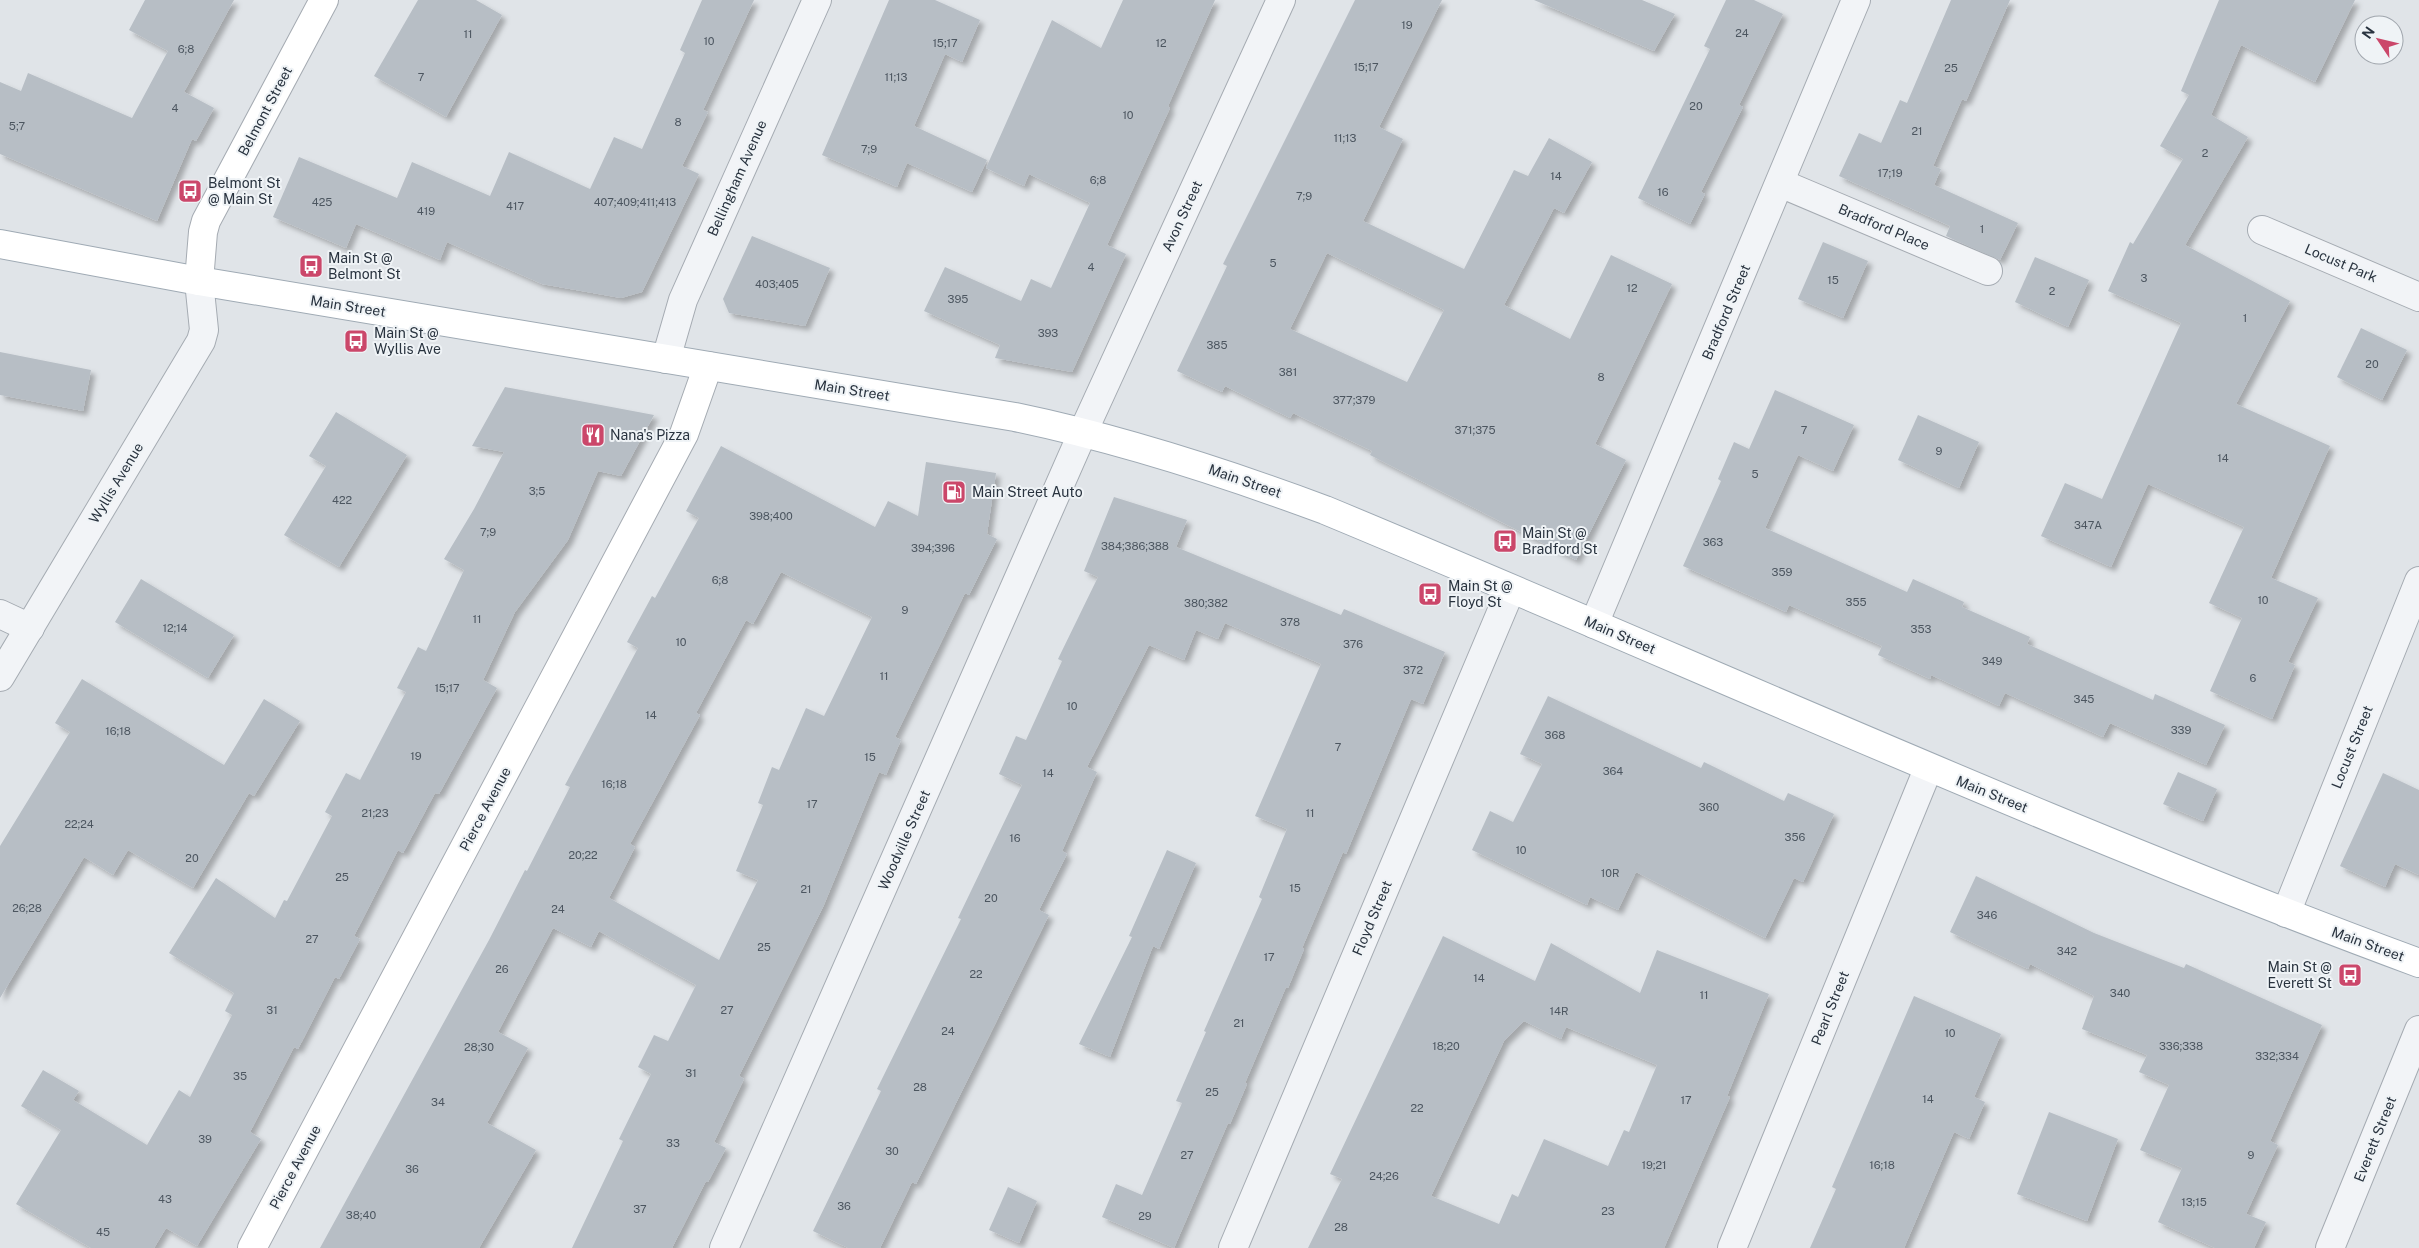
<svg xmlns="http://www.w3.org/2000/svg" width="2419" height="1248" viewBox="0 0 2419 1248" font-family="'Public Sans',sans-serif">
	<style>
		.building { fill: #b7bec5; fill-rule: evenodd; filter: url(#shadow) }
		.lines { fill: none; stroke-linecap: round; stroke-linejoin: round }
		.street-casing { stroke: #a5abb2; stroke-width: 30 }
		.secondary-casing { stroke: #a5abb2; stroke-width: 30 }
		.primary-casing { stroke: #9faab4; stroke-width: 30 }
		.street { stroke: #f2f4f7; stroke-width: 28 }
		.secondary { stroke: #fff; stroke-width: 28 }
		.primary { stroke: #fff; stroke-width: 28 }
		.labels { text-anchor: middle; stroke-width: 4; stroke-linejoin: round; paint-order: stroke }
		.number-label { font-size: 11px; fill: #4c5660 }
		.street-label { font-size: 14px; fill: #29333f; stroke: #eff3f6 }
		.poi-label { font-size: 14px; fill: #29333f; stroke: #eff3f6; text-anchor: start }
	</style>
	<defs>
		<filter id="shadow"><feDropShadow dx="4.5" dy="4.5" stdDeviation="2.5" flood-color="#0004"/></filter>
	</defs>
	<rect width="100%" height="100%" fill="#e0e4e8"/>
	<g class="building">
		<polygon points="145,0 234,0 184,92 214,108 196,141 192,139 157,221 0,154 0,82 21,91 28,73 132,118 168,51 129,30"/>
		<polygon points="418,0 476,0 502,15 446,117 374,76"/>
		<polygon points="702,0 754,0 703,110 708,112 682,166 699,174 642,292 621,298 542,284 447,242 440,260 356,224 346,248 273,217 299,157 397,198 412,162 490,196 509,152 590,189 614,137 642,149 685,53 680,50"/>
		<polygon points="889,0 935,0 980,20 962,62 945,54 914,126 987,160 972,192 907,163 897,187 822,155"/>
		<polygon points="1123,0 1215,0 1168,106 1170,108 1107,245 1126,254 1072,372 995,358 1000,345 924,311 945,267 1021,301 1031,279 1051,288 1090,203 1029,174 1024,186 986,168 1052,20 1101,48"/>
		<path d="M1355,0H1442L1379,127L1403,139L1363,221L1464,269L1514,170L1528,176L1549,138L1592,162L1564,213L1554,208L1504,305L1570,339L1611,255L1672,284L1595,444L1626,460L1576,560L1370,455L1372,451L1293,413L1290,418L1225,386L1222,392L1177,371L1227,266L1223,264ZM1327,253L1444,310L1407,382L1290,329Z"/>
		<polygon points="1534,0 1642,0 1675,14 1654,51"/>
		<polygon points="1726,0 1754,0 1783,14 1739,105 1743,107 1701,192 1705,194 1690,224 1638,198 1710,49 1704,46"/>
		<polygon points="1951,0 2010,0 1966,101 1962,99 1933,166 1941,169 1934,185 2018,223 2000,260 1946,236 1950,226 1839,176 1859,133 1881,143 1900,100 1907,103"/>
		<polygon points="2219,0 2355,0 2315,82 2241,45 2211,115 2248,137 2185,245 2290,301 2236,404 2330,446 2271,578 2318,598 2288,662 2295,665 2272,719 2210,691 2242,618 2209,603 2244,527 2148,484 2111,567 2041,536 2065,483 2102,499 2181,323 2108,291 2130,242 2133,244 2183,159 2160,146 2189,95 2181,91"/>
		<polygon points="752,236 830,268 805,326 729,313 723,299"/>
		<polygon points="1823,242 1868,261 1843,318 1798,299"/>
		<polygon points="2035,257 2089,280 2068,327 2015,302"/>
		<polygon points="2361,328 2407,350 2382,400 2337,377"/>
		<polygon points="0,352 91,370 83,411 0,395"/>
		<polygon points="505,387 654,415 621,476 598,471 568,540 515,612 483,680 497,688 439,794 435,793 403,853 398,850 354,936 360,939 339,979 335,977 298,1049 294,1047 250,1132 261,1139 197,1246 166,1228 154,1248 91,1248 16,1204 61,1130 21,1106 43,1070 79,1091 73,1100 147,1145 179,1090 190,1097 232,1015 225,1011 234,993 169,953 216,878 275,918 284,900 287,901 332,816 325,812 346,773 360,780 406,692 397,688 418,647 426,651 464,570 444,559 474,509 504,452 472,446"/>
		<polygon points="1775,390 1854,425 1833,471 1798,455 1765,528 1907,592 1913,579 1964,602 1962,607 2030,637 2027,644 2153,700 2155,694 2225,725 2206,765 2110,723 2103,737 2005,693 1999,706 1931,675 1930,679 1878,655 1882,646 1789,605 1786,612 1683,566 1721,481 1718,479 1734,442 1749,449"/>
		<polygon points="336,412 407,455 339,567 284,535 326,466 309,456"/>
		<polygon points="1918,415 1979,442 1959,488 1898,460"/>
		<path d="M721,446L875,527L888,501L918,516L926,462L996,473L987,534L997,539L969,595L965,593L895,737L901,740L886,775L879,772L823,907L739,1076L744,1079L714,1142L726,1148L708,1182L706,1181L672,1248H572L623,1141L619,1139L651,1074L638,1067L654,1035L668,1041L696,985L599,931L591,947L553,928L498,1032L528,1048L487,1123L536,1150L479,1248H320L489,940L525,870L527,871L570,787L565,785L638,648L627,642L652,596L655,598L699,518L686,511ZM781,572L872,617L824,716L806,708L779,770L772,767L758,803L763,805L736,871L758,880L719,960L609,898L635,847L630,844L700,715L696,713L746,620L753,624Z"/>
		<polygon points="1114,497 1187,520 1176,547 1341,615 1344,609 1445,652 1423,704 1411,699 1346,854 1343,852 1302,948 1304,949 1288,988 1286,987 1245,1083 1247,1084 1230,1124 1228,1123 1174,1248 1102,1217 1116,1184 1142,1195 1182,1103 1176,1101 1206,1032 1204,1031 1262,899 1259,897 1287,829 1255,816 1321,664 1225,623 1218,639 1196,630 1184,660 1149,645 1087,767 1097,772 1062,851 1067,854 1039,910 1049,915 916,1184 912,1182 880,1248 848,1248 813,1231 881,1091 877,1089 961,919 958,918 1022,785 999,774 1016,736 1026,740 1062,661 1058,659 1098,577 1084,571"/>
		<polygon points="141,579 234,635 208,678 115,622"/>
		<polygon points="82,679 224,765 264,699 300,721 254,796 249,793 193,888 128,850 113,875 84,857 0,998 0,846 70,732 55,723"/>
		<polygon points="1548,696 1701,768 1704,762 1784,801 1788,793 1834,814 1803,882 1794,878 1765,938 1636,872 1618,910 1590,897 1587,905 1472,850 1490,811 1513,822 1542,764 1520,754"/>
		<polygon points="2178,772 2217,789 2203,821 2163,804"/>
		<polygon points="2383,773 2419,790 2419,875 2395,864 2385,887 2340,866"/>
		<polygon points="1167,850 1196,863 1159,949 1153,946 1110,1057 1079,1044 1132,937 1129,936"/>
		<polygon points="1976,876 2094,933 2184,968 2186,964 2322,1025 2270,1141 2278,1145 2246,1214 2266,1222 2254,1248 2215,1248 2158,1222 2182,1168 2140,1150 2169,1085 2139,1072 2147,1055 2082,1029 2094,996 2030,964 2028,969 1950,932"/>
		<path d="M1443,936L1535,981L1551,943L1640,993L1657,950L1769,994L1727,1096L1730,1097L1664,1248H1308L1342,1179L1330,1174ZM1524,1021L1561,1039L1566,1027L1657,1065L1629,1132L1624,1130L1608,1166L1544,1139L1518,1197L1512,1194L1499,1224L1431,1196L1504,1041Z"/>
		<polygon points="1914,996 2001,1034 1974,1097 1985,1102 1969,1139 1954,1132 1904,1248 1810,1248 1836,1189 1832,1187"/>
		<polygon points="2049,1112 2118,1139 2087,1221 2017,1194"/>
		<polygon points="1008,1187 1037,1201 1019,1243 989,1230"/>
	</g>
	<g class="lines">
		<g class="street-casing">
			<g id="street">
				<polyline points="1780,183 1988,271"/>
				<polyline points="2262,230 2419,297"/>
				<polyline points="666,359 683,300 817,0"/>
				<polyline points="0,614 30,628"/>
				<polyline points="1594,624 1856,0"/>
				<polyline points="0,677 201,341 204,330 199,281"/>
				<polyline points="2286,913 2419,581"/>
				<polyline points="724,1248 1083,432 1281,0"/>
				<polyline points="1233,1248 1511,589"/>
				<polyline points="1732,1248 1928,769"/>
				<polyline points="2330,1248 2419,1030"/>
			</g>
		</g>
		<g class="secondary-casing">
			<g id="secondary">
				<polyline points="199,281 203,232 206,221 324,0"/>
				<polyline points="252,1248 684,434 708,366"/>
			</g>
		</g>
		<g class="primary-casing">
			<path id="primary" d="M0,244L199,281L1015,417C1121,439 1223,472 1325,510C1689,661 2048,826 2419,963"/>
		</g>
		<use href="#street" class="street"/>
		<use href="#secondary" class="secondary"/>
		<use href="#primary" class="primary"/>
	</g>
	<defs>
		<g id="bus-square" transform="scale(1.25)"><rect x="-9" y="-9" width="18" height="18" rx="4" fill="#cb476a" stroke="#eff3f6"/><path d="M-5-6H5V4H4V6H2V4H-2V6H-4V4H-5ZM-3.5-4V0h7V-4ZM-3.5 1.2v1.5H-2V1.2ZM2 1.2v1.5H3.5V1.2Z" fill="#fff"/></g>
		<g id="restaurant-square" transform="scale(1.25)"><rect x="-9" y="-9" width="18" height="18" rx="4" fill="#cb476a" stroke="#eff3f6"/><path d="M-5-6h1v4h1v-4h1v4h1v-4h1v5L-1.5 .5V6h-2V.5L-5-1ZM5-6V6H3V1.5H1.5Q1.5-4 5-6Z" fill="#fff"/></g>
		<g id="fuel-square" transform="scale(1.25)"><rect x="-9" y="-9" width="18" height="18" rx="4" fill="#cb476a" stroke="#eff3f6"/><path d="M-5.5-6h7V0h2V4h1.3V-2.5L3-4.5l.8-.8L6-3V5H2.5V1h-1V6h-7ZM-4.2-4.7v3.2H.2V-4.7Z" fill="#fff"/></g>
	</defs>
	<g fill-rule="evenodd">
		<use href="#bus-square" x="190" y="191"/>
		<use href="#bus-square" x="311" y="266"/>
		<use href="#bus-square" x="356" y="341"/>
		<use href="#restaurant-square" x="593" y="435"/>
		<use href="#fuel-square" x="954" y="492"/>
		<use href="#bus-square" x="1505" y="541"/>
		<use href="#bus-square" x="1430" y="594"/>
		<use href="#bus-square" x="2350" y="975"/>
	</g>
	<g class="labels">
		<g class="number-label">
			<text x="1407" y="29">19</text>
			<text x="1742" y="37">24</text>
			<text x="468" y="38">11</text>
			<text x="709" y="45">10</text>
			<text x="945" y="47">15;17</text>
			<text x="1161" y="47">12</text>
			<text x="186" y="53">6;8</text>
			<text x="1366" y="71">15;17</text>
			<text x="1951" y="72">25</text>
			<text x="421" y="81">7</text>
			<text x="896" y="81">11;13</text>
			<text x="1696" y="110">20</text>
			<text x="175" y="112">4</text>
			<text x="1128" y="119">10</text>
			<text x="678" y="126">8</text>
			<text x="17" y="130">5;7</text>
			<text x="1917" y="135">21</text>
			<text x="1345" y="142">11;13</text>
			<text x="869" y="153">7;9</text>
			<text x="2205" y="157">2</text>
			<text x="1890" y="177">17;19</text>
			<text x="1556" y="180">14</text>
			<text x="1098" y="184">6;8</text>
			<text x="1663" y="196">16</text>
			<text x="1304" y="200">7;9</text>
			<text x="322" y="206">425</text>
			<text x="635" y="206">407;409;411;413</text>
			<text x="515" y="210">417</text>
			<text x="426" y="215">419</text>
			<text x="1982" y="233">1</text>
			<text x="1273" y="267">5</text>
			<text x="1091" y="271">4</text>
			<text x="2144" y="282">3</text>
			<text x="1833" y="284">15</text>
			<text x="777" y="288">403;405</text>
			<text x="1632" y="292">12</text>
			<text x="2052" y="295">2</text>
			<text x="958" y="303">395</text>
			<text x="2245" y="322">1</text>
			<text x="1048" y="337">393</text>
			<text x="1217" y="349">385</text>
			<text x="2372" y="368">20</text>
			<text x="1288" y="376">381</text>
			<text x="1601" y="381">8</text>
			<text x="1354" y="404">377;379</text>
			<text x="1475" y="434">371;375</text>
			<text x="1804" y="434">7</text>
			<text x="1939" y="455">9</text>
			<text x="2223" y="462">14</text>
			<text x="1755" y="478">5</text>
			<text x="537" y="495">3;5</text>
			<text x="342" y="504">422</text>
			<text x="771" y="520">398;400</text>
			<text x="2088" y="529">347A</text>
			<text x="488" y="536">7;9</text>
			<text x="1713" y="546">363</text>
			<text x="1135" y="550">384;386;388</text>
			<text x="933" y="552">394;396</text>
			<text x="1782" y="576">359</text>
			<text x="720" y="584">6;8</text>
			<text x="2263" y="604">10</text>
			<text x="1856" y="606">355</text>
			<text x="1206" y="607">380;382</text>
			<text x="905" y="614">9</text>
			<text x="477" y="623">11</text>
			<text x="1290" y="626">378</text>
			<text x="175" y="632">12;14</text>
			<text x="1921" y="633">353</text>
			<text x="681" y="646">10</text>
			<text x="1353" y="648">376</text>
			<text x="1992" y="665">349</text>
			<text x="1413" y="674">372</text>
			<text x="884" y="680">11</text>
			<text x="2253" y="682">6</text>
			<text x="447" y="692">15;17</text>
			<text x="2084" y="703">345</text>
			<text x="1072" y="710">10</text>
			<text x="651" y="719">14</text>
			<text x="2181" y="734">339</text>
			<text x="118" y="735">16;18</text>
			<text x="1555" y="739">368</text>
			<text x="1338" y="751">7</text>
			<text x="416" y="760">19</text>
			<text x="870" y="761">15</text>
			<text x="1613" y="775">364</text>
			<text x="1048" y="777">14</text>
			<text x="614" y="788">16;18</text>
			<text x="812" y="808">17</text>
			<text x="1709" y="811">360</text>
			<text x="375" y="817">21;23</text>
			<text x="1310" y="817">11</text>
			<text x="79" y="828">22;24</text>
			<text x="1795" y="841">356</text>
			<text x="1015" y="842">16</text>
			<text x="1521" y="854">10</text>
			<text x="583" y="859">20;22</text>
			<text x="192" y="862">20</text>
			<text x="1610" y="877">10R</text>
			<text x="342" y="881">25</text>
			<text x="1295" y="892">15</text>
			<text x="806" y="893">21</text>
			<text x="991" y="902">20</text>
			<text x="27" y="912">26;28</text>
			<text x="558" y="913">24</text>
			<text x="1987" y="919">346</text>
			<text x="312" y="943">27</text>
			<text x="764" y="951">25</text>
			<text x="2067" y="955">342</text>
			<text x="1269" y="961">17</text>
			<text x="502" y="973">26</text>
			<text x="976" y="978">22</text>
			<text x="1479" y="982">14</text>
			<text x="2120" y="997">340</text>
			<text x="1704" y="999">11</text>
			<text x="272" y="1014">31</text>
			<text x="727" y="1014">27</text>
			<text x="1559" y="1015">14R</text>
			<text x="1239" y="1027">21</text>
			<text x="948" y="1035">24</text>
			<text x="1950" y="1037">10</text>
			<text x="1446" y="1050">18;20</text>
			<text x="2181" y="1050">336;338</text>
			<text x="479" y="1051">28;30</text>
			<text x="2277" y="1060">332;334</text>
			<text x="691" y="1077">31</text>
			<text x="240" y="1080">35</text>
			<text x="920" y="1091">28</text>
			<text x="1212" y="1096">25</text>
			<text x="1928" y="1103">14</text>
			<text x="1686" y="1104">17</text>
			<text x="438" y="1106">34</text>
			<text x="1417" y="1112">22</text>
			<text x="205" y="1143">39</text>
			<text x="673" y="1147">33</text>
			<text x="892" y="1155">30</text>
			<text x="1187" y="1159">27</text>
			<text x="2251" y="1159">9</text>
			<text x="1654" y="1169">19;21</text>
			<text x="1882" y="1169">16;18</text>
			<text x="412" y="1173">36</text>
			<text x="1384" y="1180">24;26</text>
			<text x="165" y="1203">43</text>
			<text x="2194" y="1206">13;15</text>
			<text x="844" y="1210">36</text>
			<text x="640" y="1213">37</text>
			<text x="1608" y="1215">23</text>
			<text x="361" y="1219">38;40</text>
			<text x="1145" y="1220">29</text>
			<text x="1341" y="1231">28</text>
			<text x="103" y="1236">45</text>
		</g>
		<g class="street-label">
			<text transform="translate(265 111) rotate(-62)" y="5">Belmont Street</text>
			<text transform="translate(737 178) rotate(-66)" y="5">Bellingham Avenue</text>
			<text transform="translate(1182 216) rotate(-65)" y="5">Avon Street</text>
			<text transform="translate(1884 227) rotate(23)" y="5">Bradford Place</text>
			<text transform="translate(2341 263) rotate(23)" y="5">Locust Park</text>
			<text transform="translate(348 306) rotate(9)" y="5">Main Street</text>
			<text transform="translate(1726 312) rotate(-67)" y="5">Bradford Street</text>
			<text transform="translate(852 390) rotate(9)" y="5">Main Street</text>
			<text transform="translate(1245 481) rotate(19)" y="5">Main Street</text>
			<text transform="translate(116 483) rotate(-59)" y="5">Wyllis Avenue</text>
			<text transform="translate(1620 635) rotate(23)" y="5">Main Street</text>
			<text transform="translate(2352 747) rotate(-68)" y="5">Locust Street</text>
			<text transform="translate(1992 794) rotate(22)" y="5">Main Street</text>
			<text transform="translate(485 809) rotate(-62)" y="5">Pierce Avenue</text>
			<text transform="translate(904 840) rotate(-66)" y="5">Woodville Street</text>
			<text transform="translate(1372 918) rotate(-67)" y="5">Floyd Street</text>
			<text transform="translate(2368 944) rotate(20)" y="5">Main Street</text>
			<text transform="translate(1830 1008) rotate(-68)" y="5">Pearl Street</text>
			<text transform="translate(2375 1139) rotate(-68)" y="5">Everett Street</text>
			<text transform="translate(295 1167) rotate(-62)" y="5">Pierce Avenue</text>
		</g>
		<g class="poi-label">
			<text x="208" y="188">Belmont St<tspan x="208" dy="16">@ Main St</tspan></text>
			<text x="328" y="263">Main St @<tspan x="328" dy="16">Belmont St</tspan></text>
			<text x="374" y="338">Main St @<tspan x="374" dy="16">Wyllis Ave</tspan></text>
			<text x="610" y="440">Nana's Pizza</text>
			<text x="972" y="497">Main Street Auto</text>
			<text x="1522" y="538">Main St @<tspan x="1522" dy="16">Bradford St</tspan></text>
			<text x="1448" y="591">Main St @<tspan x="1448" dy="16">Floyd St</tspan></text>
			<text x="2332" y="972" text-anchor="end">Main St @<tspan x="2332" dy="16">Everett St</tspan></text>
		</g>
	</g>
	<g transform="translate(2379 40) rotate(305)"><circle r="24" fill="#eff3f6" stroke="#a0a6ad"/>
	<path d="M0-4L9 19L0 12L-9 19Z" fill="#cb476a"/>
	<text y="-8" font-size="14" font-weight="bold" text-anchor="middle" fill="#29333f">N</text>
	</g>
</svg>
